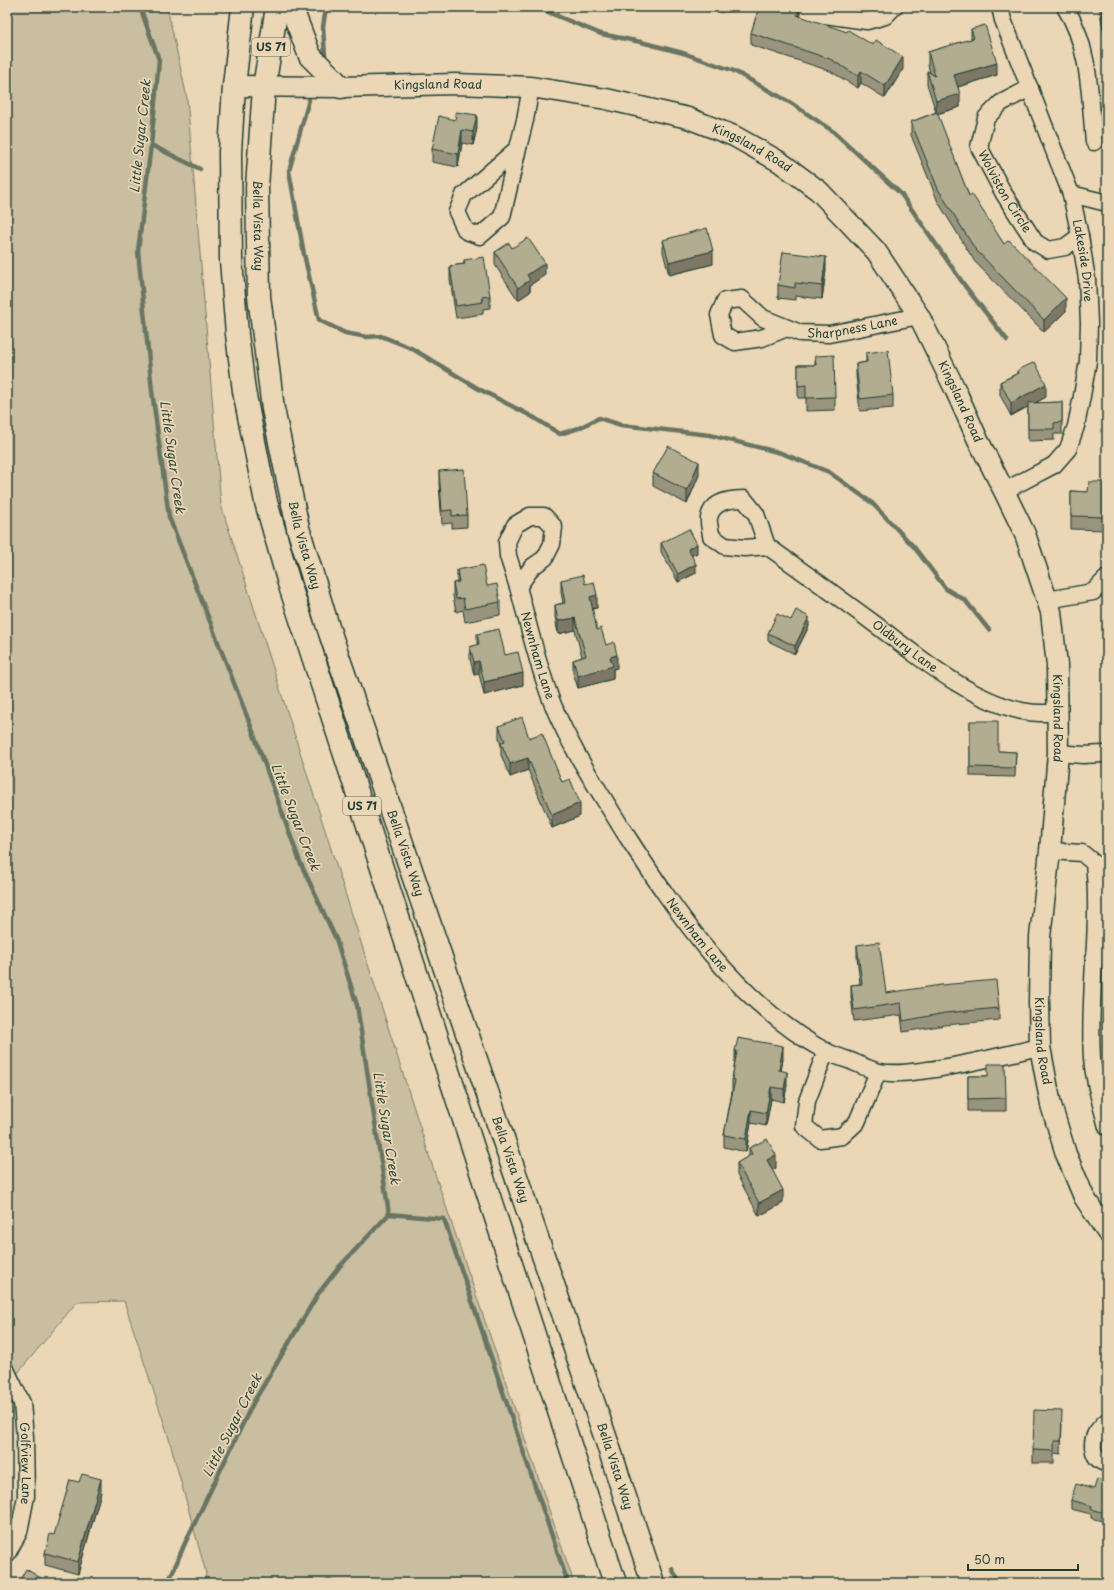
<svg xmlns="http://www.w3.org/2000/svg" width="1114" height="1590" viewBox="0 0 1114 1590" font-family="'Playpen Sans',sans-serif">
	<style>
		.green { fill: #cabea0; stroke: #747e6a }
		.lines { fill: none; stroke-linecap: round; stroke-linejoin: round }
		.stream { stroke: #697563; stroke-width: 4.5 }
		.minor-casing { stroke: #1f3d34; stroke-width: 19 }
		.tertiary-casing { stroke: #1f3d34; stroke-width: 23 }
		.primary-casing { stroke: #1f3d34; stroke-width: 25 }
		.minor { stroke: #ebd7b5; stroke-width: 16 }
		.tertiary { stroke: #ebd7b5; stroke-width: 20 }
		.primary { stroke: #ebd7b5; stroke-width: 22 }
		.wall { fill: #99947d; stroke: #1f3d34 }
		.shaded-wall { fill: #7d7866; stroke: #1f3d34 }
		.building { fill: #b2ac91; stroke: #1f3d34 }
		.labels { text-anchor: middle; stroke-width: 3.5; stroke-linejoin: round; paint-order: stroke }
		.shield { fill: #ebd7b5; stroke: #5c6b5b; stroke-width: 1 }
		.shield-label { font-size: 11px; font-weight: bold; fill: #1f3d34 }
		.street-label { font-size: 12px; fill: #1f3d34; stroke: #ebd7b5 }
		.water-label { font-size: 13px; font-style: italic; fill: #314b40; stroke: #ebd7b5 }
	</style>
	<rect width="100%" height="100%" fill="#ebd7b5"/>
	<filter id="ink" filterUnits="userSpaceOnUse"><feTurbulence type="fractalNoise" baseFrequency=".025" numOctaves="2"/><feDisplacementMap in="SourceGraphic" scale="8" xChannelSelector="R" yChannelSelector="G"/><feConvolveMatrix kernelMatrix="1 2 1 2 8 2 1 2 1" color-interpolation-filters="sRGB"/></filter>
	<g filter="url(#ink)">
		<polygon class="green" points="7,7 167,7 187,98 221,505 436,1177 574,1583 204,1583 206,1573 168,1435 124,1301 77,1302 7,1386"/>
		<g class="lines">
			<g class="stream">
				<polyline points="140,7 159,60 151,145 138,251 152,391 169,517 252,729 300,862 336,939 357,1005 389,1214 340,1266 318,1294 253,1403 185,1543 168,1583"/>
				<polyline points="542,7 545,11 601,34 641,42 683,53 734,71 791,103 834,132 901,194 965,286 1007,340"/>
				<polyline points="325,56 323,27 326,7"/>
				<polyline points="309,100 289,171 304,254 319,320 345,333 367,337 381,336 411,348 479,389 533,417 560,434 579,428 599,418 621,425 710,435 781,453 829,472 872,503 914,547 946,589 965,600 989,630"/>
				<polyline points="151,145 200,169"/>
				<polyline points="389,1214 444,1219 568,1583"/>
				<polyline points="672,1569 680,1583"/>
			</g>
			<g class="minor-casing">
				<g id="minor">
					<polyline points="793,7 811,13 867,21 885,16 894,7"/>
					<path id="s1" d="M1000,7L1003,20L1071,194L1080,236L1087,279L1089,323L1088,361L1082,396L1076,426L1068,449L1054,465L1004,491"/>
					<path d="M1065,7C1090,46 1090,97 1094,142"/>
					<path id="s2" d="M1030,88L1001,103L986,118L979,147L1004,194L1035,242L1048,250L1065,247L1080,236"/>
					<polygon points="518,148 502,217 480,236 466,231 457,212 464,195"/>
					<polyline points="518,148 525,120 531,87"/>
					<polyline points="1071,194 1107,203"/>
					<path id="s3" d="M787,328L762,338L735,342L723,335L719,315L725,301L742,299L763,318L800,333L829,334L919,316"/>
					<path id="s4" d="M767,546L745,548L725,546L711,536C711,531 708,523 709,518C712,501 730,499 744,499L756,514L767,546C802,571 837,596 872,622C917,655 967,699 1022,711C1035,714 1046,713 1059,713"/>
					<path id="s5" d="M518,587L508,556L507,542L515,525L530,516H544L554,527L552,544L545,558L532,567L518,587C529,626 538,667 553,705C571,749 598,789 623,830C677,914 735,1001 825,1051C833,1055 842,1058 851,1061C860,1065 870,1070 880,1072C896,1075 911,1072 928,1070C966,1065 1003,1055 1040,1047"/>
					<polyline points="1047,600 1093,592 1107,578"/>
					<polyline points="1058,753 1083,755 1103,754"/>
					<path d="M1050,851L1082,853L1094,863C1101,927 1088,993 1092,1058C1094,1082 1101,1104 1107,1127"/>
					<polyline points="826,1051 807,1101 804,1126 820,1139 842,1136 857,1122 878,1072"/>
					<path id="s6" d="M7,1372L22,1403L25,1437L26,1496L19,1532L7,1554"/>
					<path d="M1107,1421C1103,1424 1099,1429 1096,1433C1090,1444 1093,1462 1107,1463"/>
				</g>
			</g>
			<g class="tertiary-casing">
				<g id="tertiary">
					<path id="s7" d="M234,86L341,87L456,84L531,87L606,99L688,118L734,136L780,162L819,191L876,251L919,316L955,389L978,440L1004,491L1025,534L1051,612L1057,665L1058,753L1050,851L1040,937L1039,1003L1040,1047L1051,1105L1066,1154L1084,1197L1107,1232"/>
				</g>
			</g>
			<g class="primary-casing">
				<g id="primary">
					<polyline points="243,7 234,86 230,152 231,260 237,334 244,391 266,502 289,583 615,1583"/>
					<path id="s8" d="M277,7L264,87L257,187L259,296L273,409L298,528L328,627L608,1445L653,1583"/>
					<polyline points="293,7 295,17 310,56 341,87"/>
				</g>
			</g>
			<use href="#minor" class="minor"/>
			<use href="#tertiary" class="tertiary"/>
			<use href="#primary" class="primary"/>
		</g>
		<g class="wall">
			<polygon points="719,7 799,7 800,16 903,69 885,98 861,83 858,88 830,71 751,45 751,33 759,8 720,12"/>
			<polygon points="1100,7 1107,7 1107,48 1100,13"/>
			<polygon points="971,29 997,75 958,87 960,107 937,114 969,196 1004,244 1066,311 1044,332 975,262 938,202 911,135 911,122 936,112 927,84 927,71 930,73 928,65 928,52 971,39"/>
			<polygon points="455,120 477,128 473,145 462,143 458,167 432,162 432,149"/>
			<polygon points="663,240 713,264 669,275 663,252"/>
			<polygon points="512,248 545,275 530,285 530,292 518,300 495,265 495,252"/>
			<polygon points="464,260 490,296 490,308 483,309 483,314 456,318 450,279 450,266 464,264"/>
			<polygon points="826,270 822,299 795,296 795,300 778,298 778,285"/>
			<polygon points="866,353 893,395 893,408 860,411 856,376 856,364 866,362"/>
			<polygon points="815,356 835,397 835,410 806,411 806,398 798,398 798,365 815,365"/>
			<polygon points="1018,370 1046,397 1035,403 1062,402 1062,434 1054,434 1054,440 1028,441 1028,406 1011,416 1000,395 1000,382 1018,373"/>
			<polygon points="439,471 467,515 467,527 452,528 452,523 442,524 439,484"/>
			<polygon points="653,473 699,475 687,504 653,486"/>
			<polygon points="1107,482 1107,530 1071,529 1071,491 1088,492"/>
			<polygon points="661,543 697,553 691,556 696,573 678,582 661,552"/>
			<polygon points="457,570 487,586 500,602 500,615 465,622 463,610 456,612 453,596 453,583 457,582"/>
			<polygon points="561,580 585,584 597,608 592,609 597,630 606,645 617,668 613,669 613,679 578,688 573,673 573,660 582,657 575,630 558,634 555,617 555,605 563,603 561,592"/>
			<polygon points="791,620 809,626 795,654 768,641 768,633"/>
			<polygon points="477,634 505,655 523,685 484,695 479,674 474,675 470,659 470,647 477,645"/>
			<polygon points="970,721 998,751 1016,752 1015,777 970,776"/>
			<polygon points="499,726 529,738 562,782 580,816 552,828 528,770 510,777 501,755 501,746 499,738"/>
			<polygon points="857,945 886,993 999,1008 999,1020 945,1025 903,1032 901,1015 854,1021 851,997 851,985 860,984 857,957"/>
			<polygon points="735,1051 783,1059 781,1071 787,1085 784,1102 771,1099 766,1126 751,1123 746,1152 724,1147 724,1135 732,1092 732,1079 735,1061"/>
			<polygon points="968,1076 988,1076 1006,1098 1006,1111 968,1111"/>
			<polygon points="749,1148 776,1168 772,1170 783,1203 759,1216 737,1175 737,1163 749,1156"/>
			<polygon points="1107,1348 1107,1360 1105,1358 1105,1350"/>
			<polygon points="1062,1424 1061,1454 1054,1453 1054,1463 1033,1463 1033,1450"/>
			<polygon points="1107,1482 1105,1522 1091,1518 1091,1514 1071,1509 1071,1500 1094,1489"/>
			<polygon points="101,1492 78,1574 45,1565 45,1553 54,1535"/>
		</g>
		<g class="shaded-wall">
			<polygon points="800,8 800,19 797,15"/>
			<polygon points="903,57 903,69 885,98 885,86"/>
			<polygon points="997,63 997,75 954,88 954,75"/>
			<polygon points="861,71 861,83 858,88 858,76"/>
			<polygon points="960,94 960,107 936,114 936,101"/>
			<polygon points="477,115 477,128 473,145 473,132"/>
			<polygon points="462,130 462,143 458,167 458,154"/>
			<polygon points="713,251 713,264 669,275 669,262"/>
			<polygon points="826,257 826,270 822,299 822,286"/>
			<polygon points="545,263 545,275 530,285 530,292 518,300 518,288 527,275"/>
			<polygon points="1066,298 1066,311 1044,332 1044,320"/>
			<polygon points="1046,384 1046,397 1011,416 1011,403"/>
			<polygon points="699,462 699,475 687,504 687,491"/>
			<polygon points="697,544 697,553 688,557 688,549"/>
			<polygon points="696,564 696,573 678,582 678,574"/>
			<polygon points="597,595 597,608 590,609 590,597"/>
			<polygon points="809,617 809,626 795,654 795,646"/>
			<polygon points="575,618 575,630 558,634 558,621"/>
			<polygon points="617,655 617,668 613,669 613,679 578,688 578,676 610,657"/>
			<polygon points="479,661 479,674 474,675 474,662"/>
			<polygon points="523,673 523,685 484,695 484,682"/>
			<polygon points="528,758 528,770 510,777 510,764"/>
			<polygon points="580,803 580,816 552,828 552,815"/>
			<polygon points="783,1046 783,1059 779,1083 779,1070"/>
			<polygon points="787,1072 787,1085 784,1102 784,1089"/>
			<polygon points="771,1087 771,1099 766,1126 766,1113"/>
			<polygon points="751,1110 751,1123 746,1152 746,1139"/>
			<polygon points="776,1155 776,1168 767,1173 767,1160"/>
			<polygon points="783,1190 783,1203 759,1216 759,1203"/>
			<polygon points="101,1479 101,1492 78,1574 78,1562"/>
			<polygon points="1107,1506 1107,1514 1105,1522 1105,1513"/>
		</g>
		<g class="building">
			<polygon points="759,7 799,7 800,8 797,15 847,32 848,30 873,45 876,40 903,57 885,86 861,71 858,76 830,59 751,33"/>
			<polygon points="1101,7 1107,7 1107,36"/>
			<polygon points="985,25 997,63 954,75 960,94 936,101 927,71 935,76 928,52 974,38 971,29"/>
			<polygon points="456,112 477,115 473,132 462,130 458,154 432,149 439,116 455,120"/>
			<polygon points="937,112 969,196 972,194 1004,244 1009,240 1066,298 1044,320 975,249 938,189 911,122"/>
			<polygon points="707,228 713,251 669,262 663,240"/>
			<polygon points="528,238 545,263 527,275 530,280 518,288 495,252 509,243 512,248"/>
			<polygon points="783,252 826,257 822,286 795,283 795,288 778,285"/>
			<polygon points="484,257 490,296 482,297 483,302 456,306 450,266 465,264 464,260"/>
			<polygon points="888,350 893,395 860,399 856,364 867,362 866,353"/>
			<polygon points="834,355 835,397 806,398 806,385 798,386 798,365 816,365 815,356"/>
			<polygon points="1035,362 1046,384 1011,403 1000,382 1019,373 1018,370"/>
			<polygon points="1062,402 1062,422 1054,423 1054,429 1028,429 1028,403"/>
			<polygon points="668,446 699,462 687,491 653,473"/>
			<polygon points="464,469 467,515 452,516 452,510 442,511 439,471"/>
			<polygon points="1089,482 1107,482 1107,517 1071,516 1071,491 1088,492"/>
			<polygon points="689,529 697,544 688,549 696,564 678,574 661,543"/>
			<polygon points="483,565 487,586 497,584 500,602 465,609 463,598 456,599 453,583 459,582 457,570"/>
			<polygon points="583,575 585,584 594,582 597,595 590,597 597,630 601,628 606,645 614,642 617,655 610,657 613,666 578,676 573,660 586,656 575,618 558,621 555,605 565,603 561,580"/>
			<polygon points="796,610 809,617 795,646 768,633 777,614 791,620"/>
			<polygon points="499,629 505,655 518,652 523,673 484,682 479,661 474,662 470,647 479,644 477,634"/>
			<polygon points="522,717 529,738 542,733 562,782 570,779 580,803 552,815 528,758 510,764 501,743 505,741 499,726"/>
			<polygon points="970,721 998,721 998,751 1016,752 1015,768 970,767"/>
			<polygon points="879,942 886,993 941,985 996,980 999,1008 945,1013 903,1021 901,1003 854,1010 851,985 862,984 857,945"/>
			<polygon points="738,1038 783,1046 779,1070 787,1072 784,1089 771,1087 766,1113 751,1110 746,1139 724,1135 735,1080 732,1079 737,1051 735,1051"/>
			<polygon points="988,1064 1005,1064 1006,1098 968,1099 968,1076 988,1076"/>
			<polygon points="767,1139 776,1155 767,1160 783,1190 759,1203 737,1163 752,1154 749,1148"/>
			<polygon points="1034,1410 1062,1411 1061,1441 1054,1441 1054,1451 1033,1450"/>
			<polygon points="82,1474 101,1479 78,1562 45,1553 50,1534 54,1535 70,1480 79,1482"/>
			<polygon points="1097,1479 1107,1482 1107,1506 1105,1513 1091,1509 1092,1506 1071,1500 1076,1484 1094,1489"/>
			<polygon points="26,1569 49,1583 18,1583"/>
		</g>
	</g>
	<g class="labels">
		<g class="shield">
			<rect x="252" y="38" width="38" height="18" rx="3"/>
			<rect x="343" y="797" width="38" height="18" rx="3"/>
		</g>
		<g class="shield-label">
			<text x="271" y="51">US 71</text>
			<text x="362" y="810">US 71</text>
		</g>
		<g class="street-label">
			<text dy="4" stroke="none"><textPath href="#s7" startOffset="204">Kingsland Road</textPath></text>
			<text dy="4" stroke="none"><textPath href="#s7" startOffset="528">Kingsland Road</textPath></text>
			<text dy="4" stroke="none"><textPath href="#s2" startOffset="135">Wolviston Circle</textPath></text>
			<text dy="4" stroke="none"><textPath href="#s8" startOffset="220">Bella Vista Way</textPath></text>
			<text dy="4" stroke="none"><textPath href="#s1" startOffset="268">Lakeside Drive</textPath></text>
			<text dy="4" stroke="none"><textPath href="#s3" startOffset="242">Sharpness Lane</textPath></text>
			<text dy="4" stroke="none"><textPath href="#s7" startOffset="864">Kingsland Road</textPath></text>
			<text dy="4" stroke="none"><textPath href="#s8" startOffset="544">Bella Vista Way</textPath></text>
			<text dy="4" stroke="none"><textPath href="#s4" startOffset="345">Oldbury Lane</textPath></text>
			<text dy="4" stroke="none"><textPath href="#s5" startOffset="256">Newnham Lane</textPath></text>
			<text dy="4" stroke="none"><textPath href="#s7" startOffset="1200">Kingsland Road</textPath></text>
			<text dy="4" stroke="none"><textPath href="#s8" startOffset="868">Bella Vista Way</textPath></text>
			<text dy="4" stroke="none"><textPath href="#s5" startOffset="580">Newnham Lane</textPath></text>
			<text dy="4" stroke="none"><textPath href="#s7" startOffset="1524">Kingsland Road</textPath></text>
			<text dy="4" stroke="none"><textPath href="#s8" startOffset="1192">Bella Vista Way</textPath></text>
			<text dy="4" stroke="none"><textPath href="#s6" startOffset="95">Golfview Lane</textPath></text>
			<text dy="4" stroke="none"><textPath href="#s8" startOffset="1516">Bella Vista Way</textPath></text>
		</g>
		<g class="water-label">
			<text transform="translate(140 136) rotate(-84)" y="5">Little Sugar Creek</text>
			<text transform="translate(173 457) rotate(82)" y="5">Little Sugar Creek</text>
			<text transform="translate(296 817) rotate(69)" y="5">Little Sugar Creek</text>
			<text transform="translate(387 1128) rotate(81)" y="5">Little Sugar Creek</text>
			<text transform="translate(232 1425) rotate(-63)" y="5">Little Sugar Creek</text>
		</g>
	</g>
	<rect width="1114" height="1590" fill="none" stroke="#ebd7b5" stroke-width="24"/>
	<rect x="12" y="12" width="1090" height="1566" fill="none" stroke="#1f3d34" stroke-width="1.5" filter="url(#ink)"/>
	<path d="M968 1564v6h110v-6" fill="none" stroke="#1f3d34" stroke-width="2"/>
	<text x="974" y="1564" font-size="12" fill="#1f3d34" stroke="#ebd7b5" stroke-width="3" paint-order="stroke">50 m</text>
</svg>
